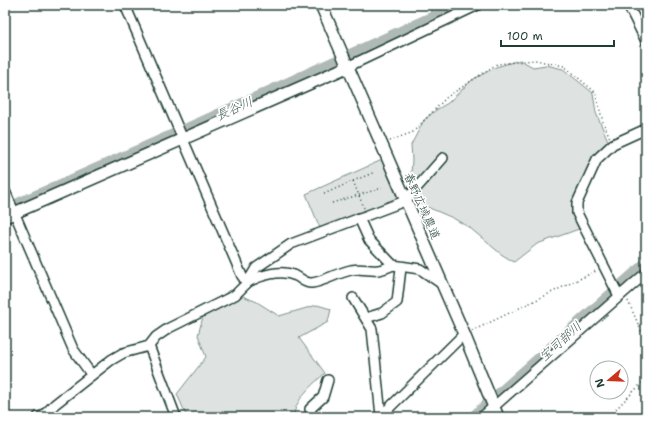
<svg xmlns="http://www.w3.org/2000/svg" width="651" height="422" viewBox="0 0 651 422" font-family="'Shantell Sans','Klee One',sans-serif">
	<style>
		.green { fill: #dee3e2; stroke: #7e908b }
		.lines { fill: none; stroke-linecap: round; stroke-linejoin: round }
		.stream { stroke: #758883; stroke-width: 2.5 }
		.river { stroke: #afbab7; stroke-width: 14 }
		.minor-casing { stroke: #1f3d34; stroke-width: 12 }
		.tertiary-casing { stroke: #1f3d34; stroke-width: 14 }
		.path { stroke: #1f3d34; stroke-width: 1.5; stroke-dasharray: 1 3; stroke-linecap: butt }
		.minor { stroke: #fff; stroke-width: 9 }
		.tertiary { stroke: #fff; stroke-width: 11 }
		.labels { text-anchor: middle; stroke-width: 3.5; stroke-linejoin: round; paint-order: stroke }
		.street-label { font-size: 12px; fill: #1f3d34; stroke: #fff }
		.water-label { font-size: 13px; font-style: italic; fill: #4a625b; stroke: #fff }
	</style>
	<rect width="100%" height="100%" fill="#fff"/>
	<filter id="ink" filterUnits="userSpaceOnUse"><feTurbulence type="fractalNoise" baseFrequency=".025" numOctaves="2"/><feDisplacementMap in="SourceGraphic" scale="8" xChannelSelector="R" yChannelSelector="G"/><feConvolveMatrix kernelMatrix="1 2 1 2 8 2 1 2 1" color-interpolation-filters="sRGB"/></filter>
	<g filter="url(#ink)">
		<g class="green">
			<path d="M520,60L533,67L546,65L563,69L593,93L596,113L609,143C586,165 569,197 579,229L537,244L514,262L501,254L470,228L453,218L420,204L410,187L412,160L411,145L424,120L436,110L448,103L472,80L496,67Z"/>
			<polygon points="382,160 398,200 320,228 306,194"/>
			<path d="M229,290L257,302L279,316L317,305L331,309L328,322L299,338L325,373C313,384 294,400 294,417H187L177,394L206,357L198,335L204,313Z"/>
		</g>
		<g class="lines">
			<polyline class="stream" points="429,5 435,17"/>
			<g class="river">
				<polyline points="5,211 201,124 462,5"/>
				<polyline points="475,417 646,265"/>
			</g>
			<g class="minor-casing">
				<g id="minor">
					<polyline points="125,5 242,276 247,283"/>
					<polyline points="628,5 646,41"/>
					<polyline points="347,67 478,5"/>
					<polyline points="5,191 73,349 91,374"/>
					<polyline points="359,218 369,240 393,265 420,269 442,284"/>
					<path d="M248,282C261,275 281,269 296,276C302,279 305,284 312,283C325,281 337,273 351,270C369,267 373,275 393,265"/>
					<polyline points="619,296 577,213 577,203 597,159 613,144 646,129"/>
					<polyline points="353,298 372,329 381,416"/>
					<polyline points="366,318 382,313 397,302 401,268"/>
					<polyline points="149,346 176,417"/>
					<polyline points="38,417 43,416 55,404 111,360 123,353 149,346 156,337 169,328 235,295 247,283 256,268 291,244 405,201 443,158"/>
					<polyline points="312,417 310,409 323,397 328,380"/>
					<polyline points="380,417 464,334"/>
					<polyline points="482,417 646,273"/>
				</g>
			</g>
			<g class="tertiary-casing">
				<g id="tertiary">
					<polyline points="321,5 464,334 498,417"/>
					<polyline points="5,217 347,67"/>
				</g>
			</g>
			<g class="path">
				<polyline points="390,141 413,132 447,97 497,64 535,60 564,66 595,92 603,122 610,138"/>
				<polyline points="353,181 375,172"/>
				<polyline points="324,194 353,181 364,208"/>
				<polyline points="332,203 382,188"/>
				<polyline points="628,301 646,342"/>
				<polyline points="472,331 598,270"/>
				<polyline points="616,417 616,409 646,379"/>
			</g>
			<use href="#minor" class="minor"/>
			<use href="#tertiary" class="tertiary"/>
		</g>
	</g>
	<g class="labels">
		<g class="street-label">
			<text transform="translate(422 206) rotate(66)" y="4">春野広域農道</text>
		</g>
		<g class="water-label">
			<text transform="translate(234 108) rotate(-24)" y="5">長谷川</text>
			<text transform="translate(560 341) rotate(-42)" y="5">宝司部川</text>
		</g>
	</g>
	<rect width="651" height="422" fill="none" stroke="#fff" stroke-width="20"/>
	<rect x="10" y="10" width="631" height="402" fill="none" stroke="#1f3d34" stroke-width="1.5" filter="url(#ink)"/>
	<g transform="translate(609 380) rotate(251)"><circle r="19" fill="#ffffff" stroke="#a5b1ae"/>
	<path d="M0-3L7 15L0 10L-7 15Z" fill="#c8321e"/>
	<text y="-6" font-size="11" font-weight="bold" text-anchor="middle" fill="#1f3d34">N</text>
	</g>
	<path d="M501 40v6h113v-6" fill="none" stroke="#1f3d34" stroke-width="2"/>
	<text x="507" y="40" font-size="12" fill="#1f3d34" stroke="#ffffff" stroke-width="3" paint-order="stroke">100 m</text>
</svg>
